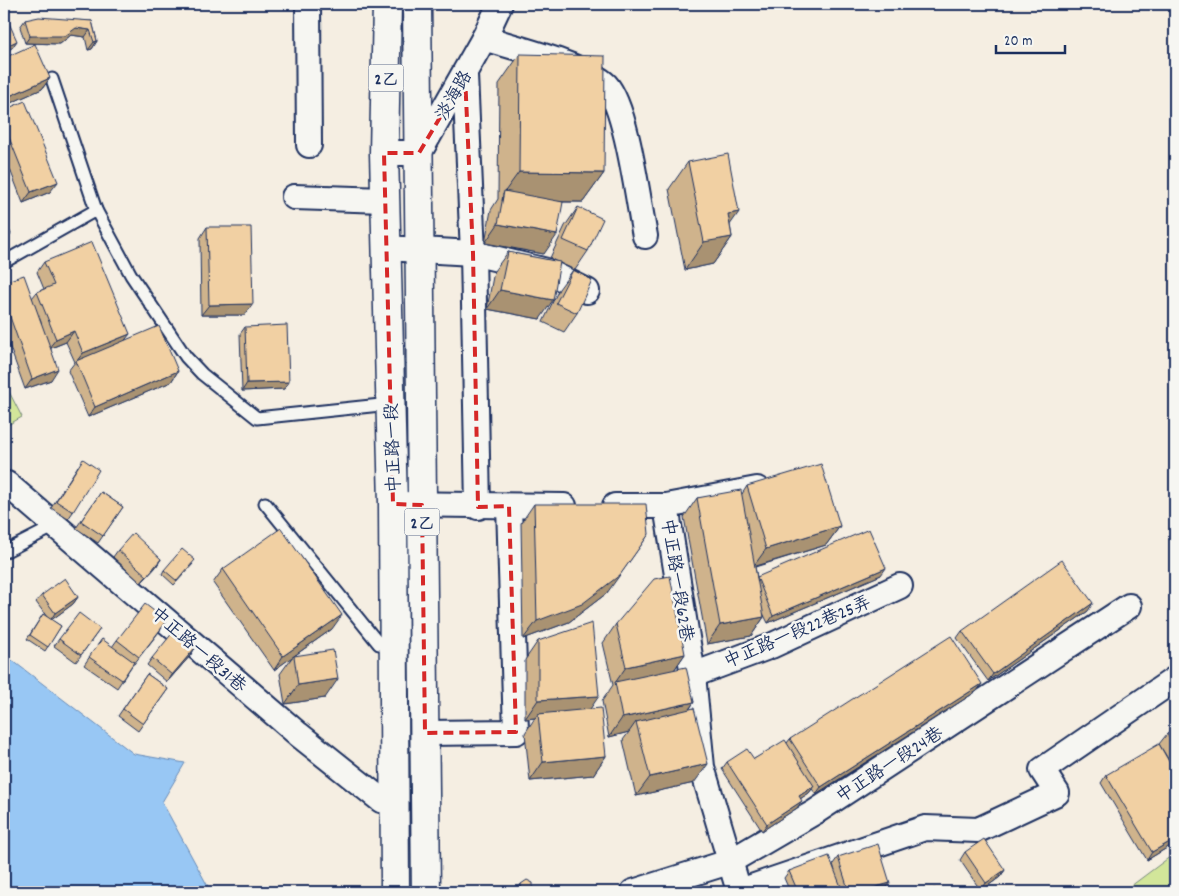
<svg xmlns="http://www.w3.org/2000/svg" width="1179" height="896" viewBox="0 0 1179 896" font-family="Dekko,'LXGW WenKai TC',sans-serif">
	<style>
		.green { fill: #d2e69a; stroke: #768a7c }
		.water { fill: #98c7f4; stroke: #668ab8 }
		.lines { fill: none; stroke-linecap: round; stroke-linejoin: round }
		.lane-casing { stroke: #1b2f5e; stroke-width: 15 }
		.street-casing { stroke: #1b2f5e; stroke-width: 28 }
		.primary-casing { stroke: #1b2f5e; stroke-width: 31 }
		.lane { stroke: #f6f6f2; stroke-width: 11 }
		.street { stroke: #f6f6f2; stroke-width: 24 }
		.primary { stroke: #f6f6f2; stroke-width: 28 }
		.wall { fill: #cfb38c; stroke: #1b2f5e }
		.shaded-wall { fill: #a99272; stroke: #1b2f5e }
		.building { fill: #f1d0a3; stroke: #1b2f5e }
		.marked { fill: none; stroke: #d62828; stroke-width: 4; stroke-dasharray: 10 6; stroke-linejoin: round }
		.labels { text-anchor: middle; stroke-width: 5; stroke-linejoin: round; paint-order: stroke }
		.shield { fill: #f6f6f2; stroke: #5d6b8a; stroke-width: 1 }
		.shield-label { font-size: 16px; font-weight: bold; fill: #1b2f5e }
		.street-label { font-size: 18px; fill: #1b2f5e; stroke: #f6f6f2 }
	</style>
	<rect width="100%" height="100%" fill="#f5eee2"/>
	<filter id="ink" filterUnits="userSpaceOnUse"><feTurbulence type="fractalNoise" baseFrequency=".02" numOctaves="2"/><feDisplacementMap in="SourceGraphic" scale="10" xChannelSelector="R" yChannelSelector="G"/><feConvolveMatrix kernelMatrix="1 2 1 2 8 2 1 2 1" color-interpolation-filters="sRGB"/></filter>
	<g filter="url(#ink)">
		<g class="green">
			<polygon points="4,382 22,417 4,427"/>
			<polygon points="1175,853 1175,892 1123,892"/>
		</g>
		<polygon class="water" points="4,654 134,754 185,763 162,802 211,892 4,892"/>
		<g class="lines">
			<g class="lane-casing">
				<g id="lane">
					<polyline points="52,79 96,210"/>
					<polyline points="4,262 96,210 131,275 186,357 202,374 257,418 390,404"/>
					<polyline points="265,503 379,644 395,645"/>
					<polyline points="4,552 55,526"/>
				</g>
			</g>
			<g class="street-casing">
				<g id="street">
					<polyline points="308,4 309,145"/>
					<path d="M484,38C512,47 588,66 606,85C627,108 638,201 645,236"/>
					<polyline points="465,75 473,253 478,507"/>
					<polyline points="384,153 419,153 484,38 500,4"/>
					<polyline points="294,197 385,200"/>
					<polyline points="385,248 473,253 547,271 587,291"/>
					<polyline points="7,484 298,734 381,800 396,802"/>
					<polyline points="393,504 564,506"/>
					<polyline points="615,506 666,506 693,675 702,767 739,891"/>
					<polyline points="666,506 757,489"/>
					<polyline points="693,675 771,646 900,586"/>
					<polyline points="425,733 516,732 509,506"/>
					<polyline points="633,892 729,862 815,812 1129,606"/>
					<polyline points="737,892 925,828 978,830 1057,793 1042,770 1175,679"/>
				</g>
			</g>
			<g class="primary-casing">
				<g id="primary">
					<polyline points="387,4 384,153 393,504 395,892"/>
					<polyline points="417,4 426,892"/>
				</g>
			</g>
			<use href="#lane" class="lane"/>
			<use href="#street" class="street"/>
			<use href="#primary" class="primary"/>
		</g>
		<g class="wall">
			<polygon points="25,20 92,21 97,41 92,49 88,50 85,37 71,35 60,44 25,43 20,27"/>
			<polygon points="520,54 604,173 583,202 560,202 544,254 485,243 491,210 498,199 499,84"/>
			<polygon points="4,58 50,78 42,89 8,104 5,109 50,192 23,203 4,154"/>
			<polygon points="688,162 730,225 732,237 713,264 685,270 669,189"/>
			<polygon points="578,207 588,251 575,270 560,263 540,319 487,309 494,271 508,252 557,262 550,258 565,226"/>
			<polygon points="207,227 245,315 201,315 200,238"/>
			<polygon points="44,262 126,340 178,371 171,382 88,417 68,371 75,362 66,342 51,348 51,380 25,389 4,331 4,282 32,298 37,292 44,289 37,272"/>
			<polygon points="573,270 577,313 564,332 543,322 559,289"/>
			<polygon points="245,327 289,382 284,389 242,391 240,334"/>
			<polygon points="78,466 73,512 68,519 51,508"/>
			<polygon points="747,486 840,526 826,545 755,567 757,577 881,575 768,623 763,613 764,617 751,636 707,644 684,517 697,498 742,494"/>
			<polygon points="101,492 123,507 98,543 76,528"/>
			<polygon points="534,504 607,593 569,622 523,639 521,523"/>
			<polygon points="118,550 161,559 156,567 141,583 113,557"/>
			<polygon points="193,564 174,585 162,574 164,570"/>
			<polygon points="223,569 332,629 294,656 325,698 285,704 280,674 293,656 274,670 213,583"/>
			<polygon points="42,595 78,597 73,604 51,620 61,626 45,651 27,639 43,614 47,617 36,602"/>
			<polygon points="1088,611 988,681 957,638 962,631"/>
			<polygon points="616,624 685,654 674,670 694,702 689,710 694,783 636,796 623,740 629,732 609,737 602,701 613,685 603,643"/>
			<polygon points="162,628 134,664 133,664 117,688 84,665 102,639 112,647 117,640"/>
			<polygon points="100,629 76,662 54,646 59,639"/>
			<polygon points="538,641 590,709 606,756 593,775 530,781 525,733 535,718 525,719 525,660"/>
			<polygon points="195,648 190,656 167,682 147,665 152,658"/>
			<polygon points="147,674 168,689 138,731 118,716"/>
			<polygon points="977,691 816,794 812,789 809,793 801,798 797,808 762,831 722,769 727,762 754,759 787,743 790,739"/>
			<polygon points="1175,729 1175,770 1159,744 1167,734"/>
			<polygon points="1106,775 1175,843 1147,860 1101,783"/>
			<polygon points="965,852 1005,870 1000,877 981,891 960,860"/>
			<polygon points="838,857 885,890 877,892 790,892 784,878 789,871 835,871 833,864"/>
			<polygon points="521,884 531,892 519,892 519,888"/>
		</g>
		<g class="shaded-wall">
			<polygon points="76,28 90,30 85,37 71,35 60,44 25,43 30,36"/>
			<polygon points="17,41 12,48 4,52 4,47"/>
			<polygon points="97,41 92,49 88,50 94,42"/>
			<polygon points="50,78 42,89 4,106 5,98"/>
			<polygon points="8,104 4,111 4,106"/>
			<polygon points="519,172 604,173 583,202 502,201 503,194"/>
			<polygon points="58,182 50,192 23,203 31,192"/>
			<polygon points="739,212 720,239 732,237 713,264 685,270 704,242 728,214"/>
			<polygon points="498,224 557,235 544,254 485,243"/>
			<polygon points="11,234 4,244 4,237"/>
			<polygon points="500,290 553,300 540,319 487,309"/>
			<polygon points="253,304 245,315 201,315 209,305"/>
			<polygon points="74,331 66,342 48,349 56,339"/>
			<polygon points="130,334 122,344 76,362 83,353"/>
			<polygon points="58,369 51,380 25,389 32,379"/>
			<polygon points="178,371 171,382 88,417 95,407"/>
			<polygon points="289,382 284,389 242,391 247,383"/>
			<polygon points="840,526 826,545 753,567 766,549"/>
			<polygon points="649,534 607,593 569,622 523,639 537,621"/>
			<polygon points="161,559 156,567 141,583 147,576"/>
			<polygon points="886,568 881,575 768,623 773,616"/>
			<polygon points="78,597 73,604 50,621 55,613"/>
			<polygon points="1093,603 1088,611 988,681 993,674"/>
			<polygon points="342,615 332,629 274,670 283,656"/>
			<polygon points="764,617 751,636 707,644 720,625"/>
			<polygon points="195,648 190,656 167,682 172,675"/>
			<polygon points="685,654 672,673 615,683 626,667"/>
			<polygon points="338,679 325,698 285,704 298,685"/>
			<polygon points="982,684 977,691 816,794 821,787"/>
			<polygon points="599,696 586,715 538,714 535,718 525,719 538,700"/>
			<polygon points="694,702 681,721 636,722 629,732 609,737 622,718"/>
			<polygon points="606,756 593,775 530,781 543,762"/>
			<polygon points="708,764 694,783 636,796 650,777"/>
			<polygon points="814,786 809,793 794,803 799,796"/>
			<polygon points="802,801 797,808 762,831 767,824"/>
			<polygon points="1175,839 1175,843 1147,860 1152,852"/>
			<polygon points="1005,870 1000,877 981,891 986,883"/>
			<polygon points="890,883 885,890 877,892 859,892"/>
		</g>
		<g class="building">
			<polygon points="39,17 92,21 97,41 94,42 90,30 76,28 65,36 30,36 25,20"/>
			<polygon points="9,23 17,41 4,47 4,25"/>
			<polygon points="35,44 50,78 5,98 8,104 4,106 4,58"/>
			<polygon points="520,54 605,56 604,173 519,172"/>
			<polygon points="25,101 58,182 31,192 4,125 4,110"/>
			<polygon points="728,154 739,212 728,214 732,237 704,242 688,162"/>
			<polygon points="504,191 563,202 557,235 498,224"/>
			<polygon points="578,207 603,219 588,251 563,240"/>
			<polygon points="4,218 11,234 4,237"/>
			<polygon points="207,227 251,227 253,304 209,305"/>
			<polygon points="92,242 130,334 83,353 74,331 56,339 37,292 54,285 44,262"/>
			<polygon points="508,252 560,262 553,300 500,290"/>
			<polygon points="573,270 592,280 577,313 556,303"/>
			<polygon points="24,275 58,369 32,379 4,300 4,282"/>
			<polygon points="287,325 289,382 247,383 245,327"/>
			<polygon points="159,326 178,371 95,407 76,361"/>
			<polygon points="83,459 99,470 73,512 56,501"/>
			<polygon points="821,464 840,526 766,549 747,486"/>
			<polygon points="741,490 764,617 720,625 697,498"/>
			<polygon points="101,492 123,507 103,536 81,521"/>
			<polygon points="534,504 646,504 649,534 620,575 582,604 537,621"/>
			<polygon points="281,528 342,615 283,656 223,569"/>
			<polygon points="869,529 886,568 773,616 757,577"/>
			<polygon points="133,533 161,559 147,576 118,550"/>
			<polygon points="182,549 195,560 177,581 164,570"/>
			<polygon points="1062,560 1093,603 993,674 962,631"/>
			<polygon points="670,576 685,654 626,667 616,624 654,579"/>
			<polygon points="65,578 78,597 55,613 42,595"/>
			<polygon points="145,604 167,621 139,657 117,640"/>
			<polygon points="79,613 100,629 81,655 59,639"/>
			<polygon points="43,614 61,626 48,647 30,635"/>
			<polygon points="592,623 599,696 538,700 538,641"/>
			<polygon points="174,631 195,648 172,675 152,658"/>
			<polygon points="951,636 982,684 821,787 790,739"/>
			<polygon points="102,639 134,662 122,680 89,657"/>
			<polygon points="333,650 338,679 298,685 294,656"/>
			<polygon points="686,667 694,702 622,718 615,682"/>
			<polygon points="147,674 168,689 143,724 123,709"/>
			<polygon points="601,708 606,756 543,762 538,714"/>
			<polygon points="694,708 708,764 650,777 636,722"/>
			<polygon points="1175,729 1175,748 1167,734"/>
			<polygon points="785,740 814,786 799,796 802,801 767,824 727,762 747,749 754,759"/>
			<polygon points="1159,744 1175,772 1175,839 1152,852 1106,775"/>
			<polygon points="984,839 1005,870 986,883 965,852"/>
			<polygon points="878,844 890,883 859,892 849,892 838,857"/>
			<polygon points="829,856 843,892 798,892 789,871"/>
			<polygon points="527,880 533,883 533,889 529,892 526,892 522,891 521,884"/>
			<polygon points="935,889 937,892 924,892"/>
		</g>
	</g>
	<path class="marked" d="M465,75L473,253L478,507L509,506L516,732L425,733L422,505L393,504L384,153H419Z"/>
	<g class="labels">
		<g class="shield">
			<rect x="368.5" y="64.5" width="35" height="27" rx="4"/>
			<rect x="404.5" y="508.5" width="35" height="27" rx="4"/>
		</g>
		<g class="shield-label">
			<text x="386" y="84">2乙</text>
			<text x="422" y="528">2乙</text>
		</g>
		<g class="street-label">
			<text transform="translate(453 95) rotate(-60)" y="6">淡海路</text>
			<text transform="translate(392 448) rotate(-92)" y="6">中正路一段</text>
			<text transform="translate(678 580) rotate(81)" y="6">中正路一段62巷</text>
			<text transform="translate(797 631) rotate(-23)" y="6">中正路一段22巷25弄</text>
			<text transform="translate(199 649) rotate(41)" y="6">中正路一段31巷</text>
			<text transform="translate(889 764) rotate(-33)" y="6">中正路一段24巷</text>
		</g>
	</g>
	<rect width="1179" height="896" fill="none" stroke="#f6f6f2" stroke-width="20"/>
	<rect x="10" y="10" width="1159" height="876" fill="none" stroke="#1b2f5e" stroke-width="2" filter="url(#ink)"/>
	<path d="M996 45v8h69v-8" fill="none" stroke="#1b2f5e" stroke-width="2.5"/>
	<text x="1004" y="45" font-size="15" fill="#1b2f5e" stroke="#f6f6f2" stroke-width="4" paint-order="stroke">20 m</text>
</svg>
